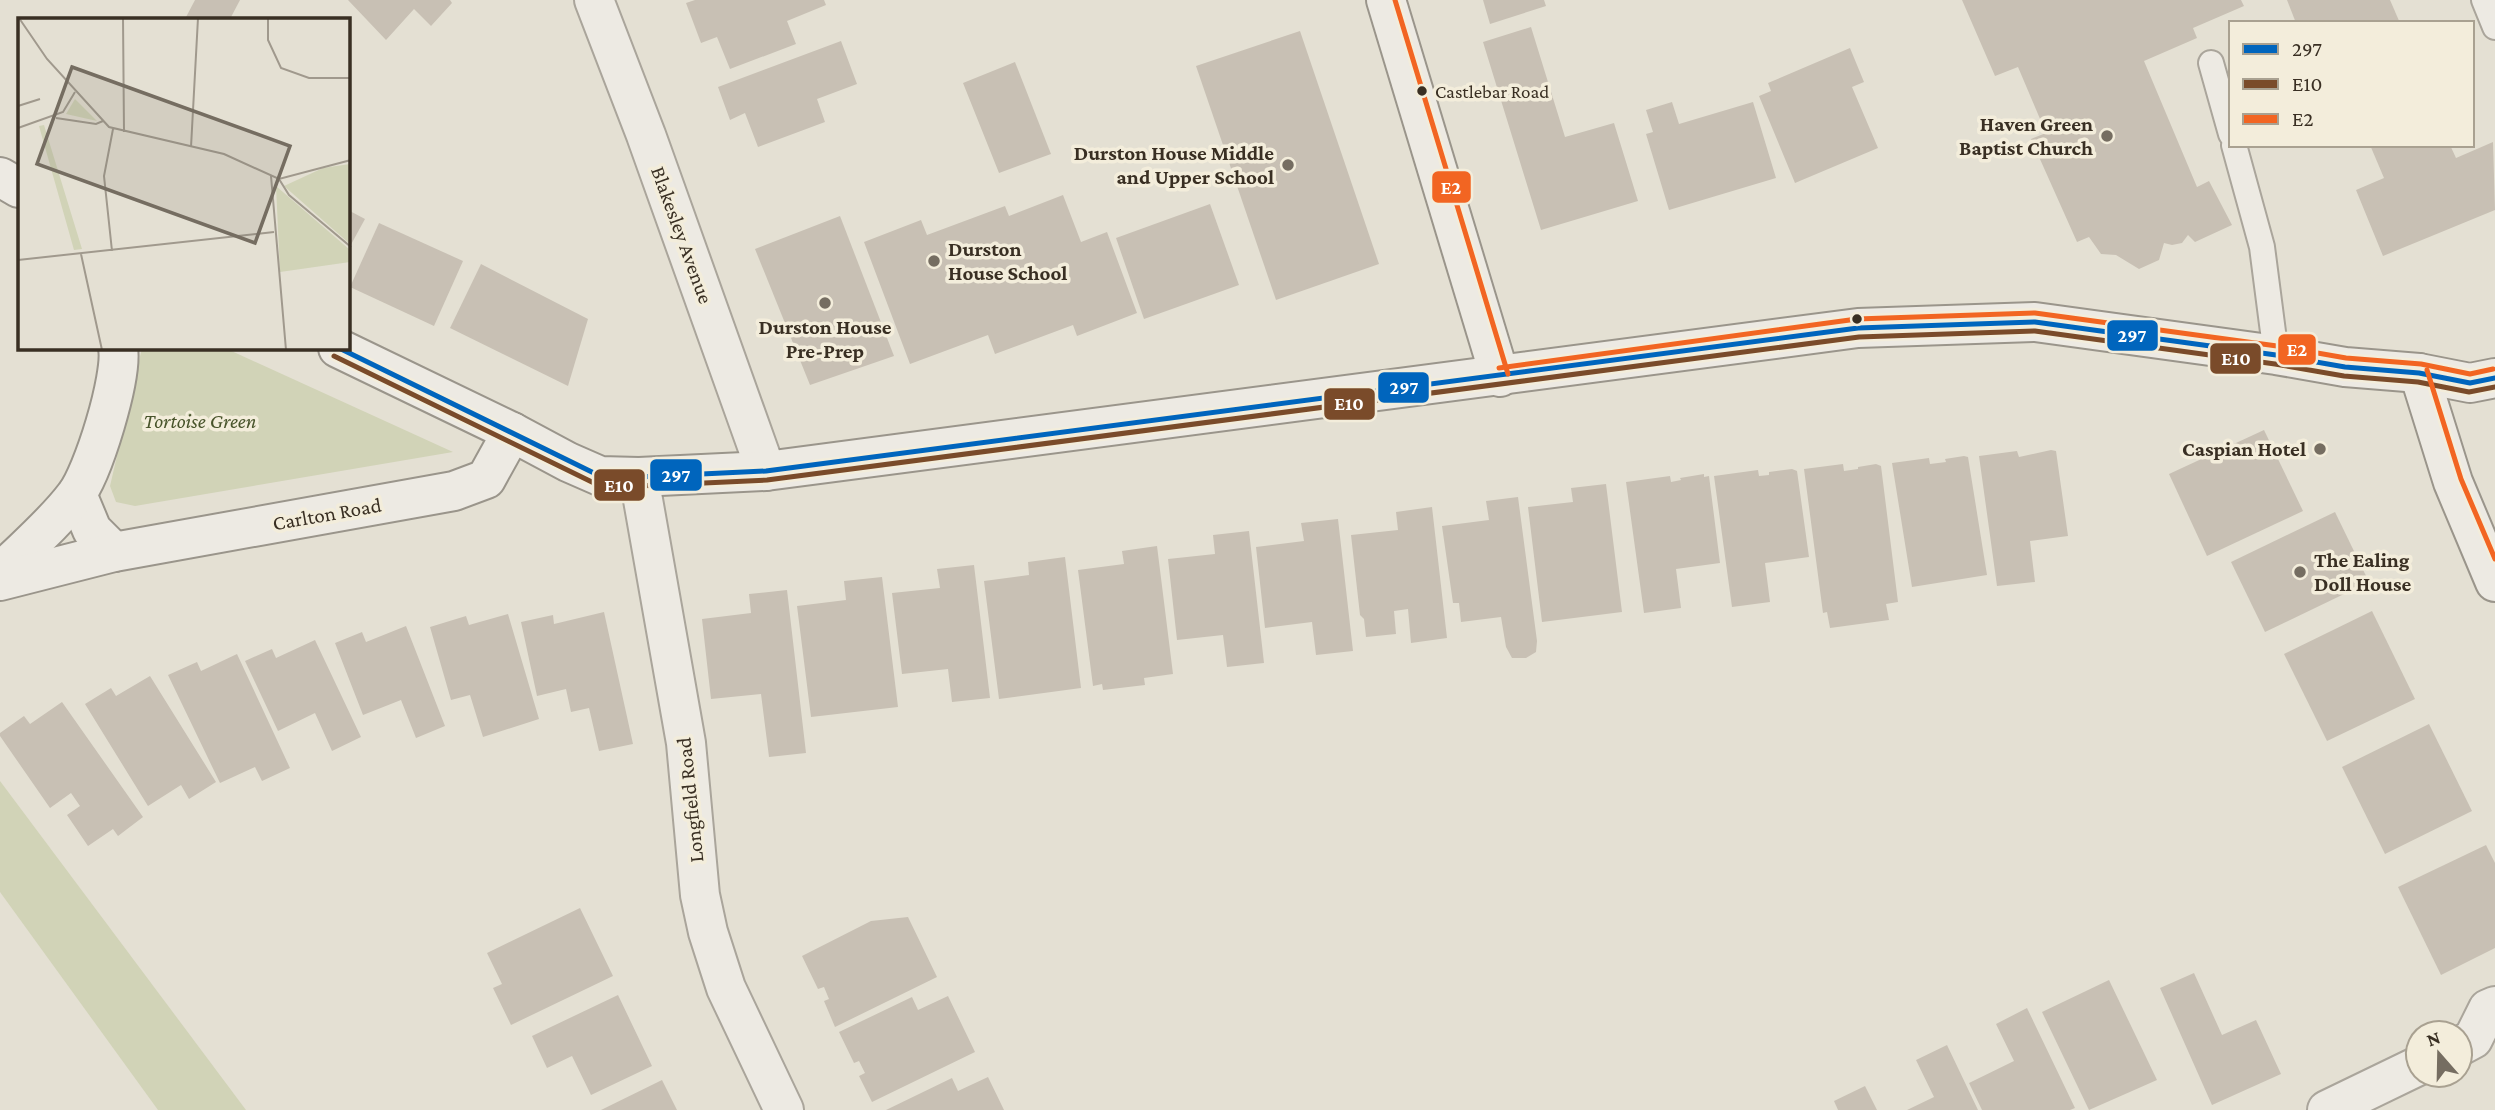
<svg xmlns="http://www.w3.org/2000/svg" width="2495" height="1110" viewBox="0 0 2495 1110" font-family="'Crimson Pro',serif">
	<style>
		.green { fill: #d1d3b7 }
		.building { fill: #c8c0b4 }
		.lines { fill: none; stroke-linecap: round; stroke-linejoin: round }
		.lane-casing { stroke: #aaa59b; stroke-width: 28 }
		.street-casing { stroke: #aaa59b; stroke-width: 42 }
		.secondary-casing { stroke: #9a958b; stroke-width: 42 }
		.lane { stroke: #edeae3; stroke-width: 24 }
		.street { stroke: #edeae3; stroke-width: 38 }
		.secondary { stroke: #edeae3; stroke-width: 38 }
		.bus-1-casing { stroke: #f3eddb; stroke-width: 10 }
		.bus-2-casing { stroke: #f3eddb; stroke-width: 10 }
		.bus-3-casing { stroke: #f3eddb; stroke-width: 10 }
		.bus-1 { stroke: #0065bd; stroke-width: 5 }
		.bus-2 { stroke: #7a4b2a; stroke-width: 5 }
		.bus-3 { stroke: #f26522; stroke-width: 5 }
		.bus-dot { fill: #392f23; stroke: #f3eddb; stroke-width: 2.5 }
		.poi-dot { fill: #756d61; stroke: #f3eddb; stroke-width: 2.5 }
		.labels { text-anchor: middle; stroke-width: 7; stroke-linejoin: round; paint-order: stroke }
		.bus-label { font-size: 19px; fill: #392f23; stroke: #f3eddb; text-anchor: start }
		.poi-label { font-size: 21px; font-weight: bold; fill: #392f23; stroke: #f3eddb; text-anchor: end }
		.street-label { font-size: 21px; fill: #392f23; stroke: #f3eddb }
		.park-label { font-size: 21px; font-style: italic; fill: #48542b; stroke: #f3eddb }
		.inset-road { fill: none; stroke: #a0998d; stroke-width: 2 }
		.view { fill: #756d61; fill-opacity: 0.15; stroke: #756d61; stroke-width: 3.5 }
		.inset-edge { fill: none; stroke: #392f23; stroke-width: 3.5 }
		.line-badge { stroke: #f3eddb; stroke-width: 2.5 }
		.badge-label { font-size: 19px; text-anchor: middle; font-weight: bold; fill: #fff }
	</style>
	<rect width="100%" height="100%" fill="#e4e0d3"/>
	<g class="green">
		<polygon points="142,348 225,348 453,452 135,506 116,502 110,486"/>
		<polygon points="0,781 246,1110 158,1110 0,892"/>
	</g>
	<g class="building">
		<polygon points="195,0 240,0 230,19 185,19"/>
		<polygon points="348,0 450,0 452,3 431,26 414,9 386,40"/>
		<polygon points="695,0 824,0 826,5 787,21 796,44 730,69 717,37 701,43 686,3"/>
		<polygon points="1483,0 1544,0 1546,6 1490,24"/>
		<polygon points="1962,0 2241,0 2244,6 2193,28 2197,38 2144,61 2197,187 2209,181 2232,225 2195,242 2188,235 2182,243 2172,245 2164,243 2159,260 2139,269 2116,255 2101,254 2089,237 2077,242 2031,139 2046,133 2018,67 1995,76"/>
		<polygon points="2287,0 2390,0 2400,23 2296,23"/>
		<polygon points="1531,27 1565,137 1614,123 1638,201 1541,230 1483,42"/>
		<polygon points="1300,31 1379,264 1276,300 1196,66"/>
		<polygon points="841,41 857,84 817,99 825,122 758,147 745,113 730,120 718,87"/>
		<polygon points="1850,48 1864,82 1852,87 1878,148 1795,183 1759,96 1771,91 1768,83"/>
		<polygon points="1015,62 1051,154 999,173 963,83"/>
		<polygon points="1672,102 1679,124 1753,102 1776,178 1669,210 1646,134 1653,132 1646,110"/>
		<polygon points="2493,142 2495,210 2383,256 2356,190 2384,178 2370,145 2450,145 2456,158"/>
		<polygon points="1063,195 1081,242 1107,232 1137,313 1077,336 1073,325 995,354 988,335 910,364 864,242 921,220 927,235 1005,206 1009,216"/>
		<polygon points="1210,204 1239,285 1144,319 1116,238"/>
		<polygon points="348,210 365,219 348,250"/>
		<polygon points="840,216 894,356 810,385 755,249"/>
		<polygon points="379,223 463,261 434,326 350,287"/>
		<polygon points="481,264 588,319 568,386 450,328"/>
		<polygon points="2264,430 2303,511 2207,556 2169,474"/>
		<polygon points="2051,450 2056,451 2068,536 2030,541 2035,582 1997,586 1979,456 2017,451 2019,457"/>
		<polygon points="1964,456 1968,457 1987,575 1912,587 1892,463 1929,458 1930,464 1946,462 1945,459"/>
		<polygon points="1843,464 1844,471 1858,469 1858,467 1876,464 1881,466 1898,602 1886,604 1889,620 1830,628 1827,612 1823,613 1804,469"/>
		<polygon points="1792,469 1797,471 1809,557 1765,563 1770,602 1732,607 1714,476 1758,470 1759,476 1769,475 1769,472"/>
		<polygon points="1704,474 1704,477 1709,476 1720,563 1676,569 1681,608 1644,613 1626,482 1670,476 1671,482 1681,480 1680,478"/>
		<polygon points="1606,484 1622,612 1542,622 1528,507 1573,502 1571,488"/>
		<polygon points="1518,497 1537,641 1536,652 1526,658 1512,658 1506,647 1501,617 1461,622 1459,603 1453,603 1442,526 1489,520 1486,501"/>
		<polygon points="1432,507 1447,638 1411,643 1408,609 1394,611 1396,634 1366,637 1364,619 1360,615 1351,535 1398,530 1396,512"/>
		<polygon points="2335,512 2369,582 2265,632 2231,562"/>
		<polygon points="1338,519 1353,651 1316,655 1312,622 1265,628 1256,547 1304,541 1301,523"/>
		<polygon points="1249,531 1264,663 1227,667 1223,635 1177,640 1168,559 1215,554 1213,535"/>
		<polygon points="1157,546 1173,674 1144,678 1145,685 1103,690 1102,684 1093,686 1078,570 1124,564 1122,551"/>
		<polygon points="1065,557 1081,688 999,699 984,581 1029,575 1028,562"/>
		<polygon points="974,565 990,698 952,702 948,669 902,674 892,593 940,588 937,569"/>
		<polygon points="882,577 898,707 811,717 797,606 846,600 844,581"/>
		<polygon points="787,590 806,753 769,757 761,694 711,699 702,619 751,613 749,594"/>
		<polygon points="2372,611 2415,699 2327,741 2284,654"/>
		<polygon points="604,612 633,744 599,751 589,708 571,712 566,689 537,696 521,622 553,615 554,624"/>
		<polygon points="508,614 539,719 483,737 470,695 451,700 430,627 466,616 469,625"/>
		<polygon points="406,626 445,726 416,738 401,700 363,715 335,643 362,632 366,642"/>
		<polygon points="315,640 361,737 332,751 315,713 278,731 245,661 272,649 276,658"/>
		<polygon points="237,654 290,768 262,781 255,767 220,783 168,675 197,662 201,671"/>
		<polygon points="150,676 216,782 189,799 181,785 148,806 85,704 111,688 116,696"/>
		<polygon points="62,702 143,817 118,836 113,829 88,846 67,815 80,806 71,793 50,808 0,736 0,733 24,716 30,724"/>
		<polygon points="2429,724 2472,811 2385,854 2342,767"/>
		<polygon points="2486,845 2495,863 2495,948 2441,975 2398,887"/>
		<polygon points="580,908 613,976 511,1025 493,988 502,984 487,953"/>
		<polygon points="908,917 937,977 835,1027 824,1001 829,999 824,987 818,989 802,956 871,921"/>
		<polygon points="2194,973 2222,1035 2256,1020 2281,1074 2212,1105 2160,988"/>
		<polygon points="2109,980 2157,1080 2089,1110 2042,1012"/>
		<polygon points="618,995 652,1066 591,1095 572,1056 547,1068 532,1036"/>
		<polygon points="948,996 975,1052 872,1102 859,1076 865,1073 859,1061 854,1063 839,1032 912,997 918,1010"/>
		<polygon points="2027,1008 2075,1108 2070,1110 1982,1110 1969,1083 2014,1061 1996,1024"/>
		<polygon points="1947,1045 1978,1110 1907,1110 1934,1097 1916,1060"/>
		<polygon points="988,1077 1004,1110 886,1110 952,1078 958,1091"/>
		<polygon points="662,1080 677,1110 601,1110"/>
		<polygon points="1865,1086 1877,1110 1838,1110 1834,1101"/>
	</g>
	<g class="lines">
		<g class="lane-casing">
			<g id="lane">
				<polyline points="2484,0 2495,27"/>
				<polyline points="2211,63 2231,134"/>
				<polyline points="2234,145 2262,247 2276,355"/>
			</g>
		</g>
		<g class="street-casing">
			<g id="street">
				<polyline points="594,0 646,135 766,471"/>
				<polyline points="639,477 686,743 700,895 708,932 726,988 784,1110"/>
				<polyline points="2460,1046 2473,1039 2488,1009 2495,1006"/>
				<polyline points="2327,1110 2418,1066"/>
			</g>
		</g>
		<g class="secondary-casing">
			<g id="secondary">
				<polyline points="1386,0 1500,377"/>
				<polyline points="0,177 19,188"/>
				<polyline points="338,348 512,432 568,462 600,476 639,477 766,471 1858,328 2035,322 2276,355 2345,367 2419,373 2470,383 2495,378"/>
				<polyline points="2419,373 2453,482 2495,582"/>
				<polyline points="77,494 92,530 114,552"/>
				<path d="M0,573C25,548 54,524 75,496C93,474 123,376 118,348"/>
				<polyline points="0,581 114,552 454,491 486,479 512,432"/>
			</g>
		</g>
		<use href="#lane" class="lane"/>
		<use href="#street" class="street"/>
		<use href="#secondary" class="secondary"/>
		<g class="bus-1-casing">
			<polyline id="bus-1" points="339,348 600,476 639,477 766,471 1858,328 2035,322 2276,355 2345,367 2419,373 2470,383 2495,378"/>
		</g>
		<g class="bus-2-casing">
			<polyline id="bus-2" points="334,356 596,484 639,486 767,480 1859,337 2035,331 2275,364 2344,376 2418,382 2469,392 2495,387"/>
		</g>
		<g class="bus-3-casing">
			<g id="bus-3">
				<polyline points="1395,0 1508,374"/>
				<polyline points="1499,368 1857,319 2035,313 2277,346 2346,358 2421,364 2470,374 2493,369"/>
				<polyline points="2427,370 2461,479 2495,559"/>
			</g>
		</g>
		<use href="#bus-1" class="bus-1"/>
		<use href="#bus-2" class="bus-2"/>
		<use href="#bus-3" class="bus-3"/>
	</g>
	<g class="bus-dot">
		<circle cx="1422" cy="91" r="6"/>
		<circle cx="1857" cy="319" r="6"/>
	</g>
	<g class="poi-dot">
		<circle cx="2107" cy="136" r="7"/>
		<circle cx="1288" cy="165" r="7"/>
		<circle cx="934" cy="261" r="7"/>
		<circle cx="825" cy="303" r="7"/>
		<circle cx="2320" cy="449" r="7"/>
		<circle cx="2300" cy="572" r="7"/>
	</g>
	<g class="labels">
		<g class="bus-label">
			<text x="1435" y="98">Castlebar Road</text>
		</g>
		<g class="poi-label">
			<text x="2093" y="131">Haven Green<tspan x="2093" dy="24">Baptist Church</tspan></text>
			<text x="1274" y="160">Durston House Middle<tspan x="1274" dy="24">and Upper School</tspan></text>
			<text x="948" y="256" text-anchor="start">Durston<tspan x="948" dy="24">House School</tspan></text>
			<text x="825" y="334" text-anchor="middle">Durston House<tspan x="825" dy="24">Pre-Prep</tspan></text>
			<text x="2306" y="456">Caspian Hotel</text>
			<text x="2314" y="567" text-anchor="start">The Ealing<tspan x="2314" dy="24">Doll House</tspan></text>
		</g>
		<g class="street-label">
			<text transform="translate(682 235) rotate(70)" y="7">Blakesley Avenue</text>
			<text transform="translate(327 514) rotate(-10)" y="7">Carlton Road</text>
			<text transform="translate(690 800) rotate(-96)" y="7">Longfield Road</text>
		</g>
		<g class="park-label">
			<text x="200" y="428">Tortoise Green</text>
		</g>
	</g>
	<g transform="translate(18 18)">
		<rect width="332" height="332" fill="#e4e0d3"/>
		<path d="M57,81L79,103L48,96ZM26,107L64,231L56,232L21,108ZM332,146V226L266,168L305,150ZM258,168L332,232V244L262,254Z" fill="#d1d3b7"/>
		<path class="inset-road" d="M1,0L29,41L91,109L206,136L261,161L333,142M105,0L106,114M250,0V22L263,50L291,60H333M0,88L22,81M38,100L78,106L85,103M0,110L45,94L57,74M173,129L180,0M253,158L268,332M261,161L271,177L333,229M94,233L86,158L95,111M63,236L84,332M0,242L256,214"/>
		<path class="view" d="M54,49L272,128L237,225L19,146Z"/>
		<rect width="332" height="332" class="inset-edge"/>
	</g>
	<g class="line-badge">
		<rect x="1431" y="170" width="41" height="34" rx="7" fill="#f26522"/>
		<rect x="2106" y="319" width="53" height="33" rx="7" fill="#0065bd"/>
		<rect x="2277" y="333" width="40" height="33" rx="7" fill="#f26522"/>
		<rect x="2209" y="342" width="53" height="33" rx="7" fill="#7a4b2a"/>
		<rect x="1377" y="371" width="53" height="33" rx="7" fill="#0065bd"/>
		<rect x="1323" y="387" width="53" height="34" rx="7" fill="#7a4b2a"/>
		<rect x="649" y="458" width="54" height="34" rx="7" fill="#0065bd"/>
		<rect x="593" y="468" width="53" height="34" rx="7" fill="#7a4b2a"/>
	</g>
	<g class="badge-label">
		<text x="1451" y="194">E2</text>
		<text x="2132" y="342">297</text>
		<text x="2297" y="356">E2</text>
		<text x="2236" y="365">E10</text>
		<text x="1404" y="394">297</text>
		<text x="1349" y="410">E10</text>
		<text x="676" y="482">297</text>
		<text x="619" y="492">E10</text>
	</g>
	<rect x="2229" y="21" width="245" height="126" fill="#f3eddb" stroke="#a9a191" stroke-width="2"/>
	<rect x="2243" y="44" width="35" height="10" fill="#0065bd" stroke="#a9a191" stroke-width="2"/>
	<text x="2292" y="56" font-size="21" fill="#392f23">297</text>
	<rect x="2243" y="79" width="35" height="10" fill="#7a4b2a" stroke="#a9a191" stroke-width="2"/>
	<text x="2292" y="91" font-size="21" fill="#392f23">E10</text>
	<rect x="2243" y="114" width="35" height="10" fill="#f26522" stroke="#a9a191" stroke-width="2"/>
	<text x="2292" y="126" font-size="21" fill="#392f23">E2</text>
	<g transform="translate(2439 1054) rotate(340)"><circle r="33" fill="#f3eddb" stroke="#a9a191" stroke-width="2"/>
	<path d="M0-5L12 26L0 18L-12 26Z" fill="#756d61"/>
	<text y="-10" font-size="19" font-weight="bold" text-anchor="middle" fill="#392f23">N</text>
	</g>
</svg>
